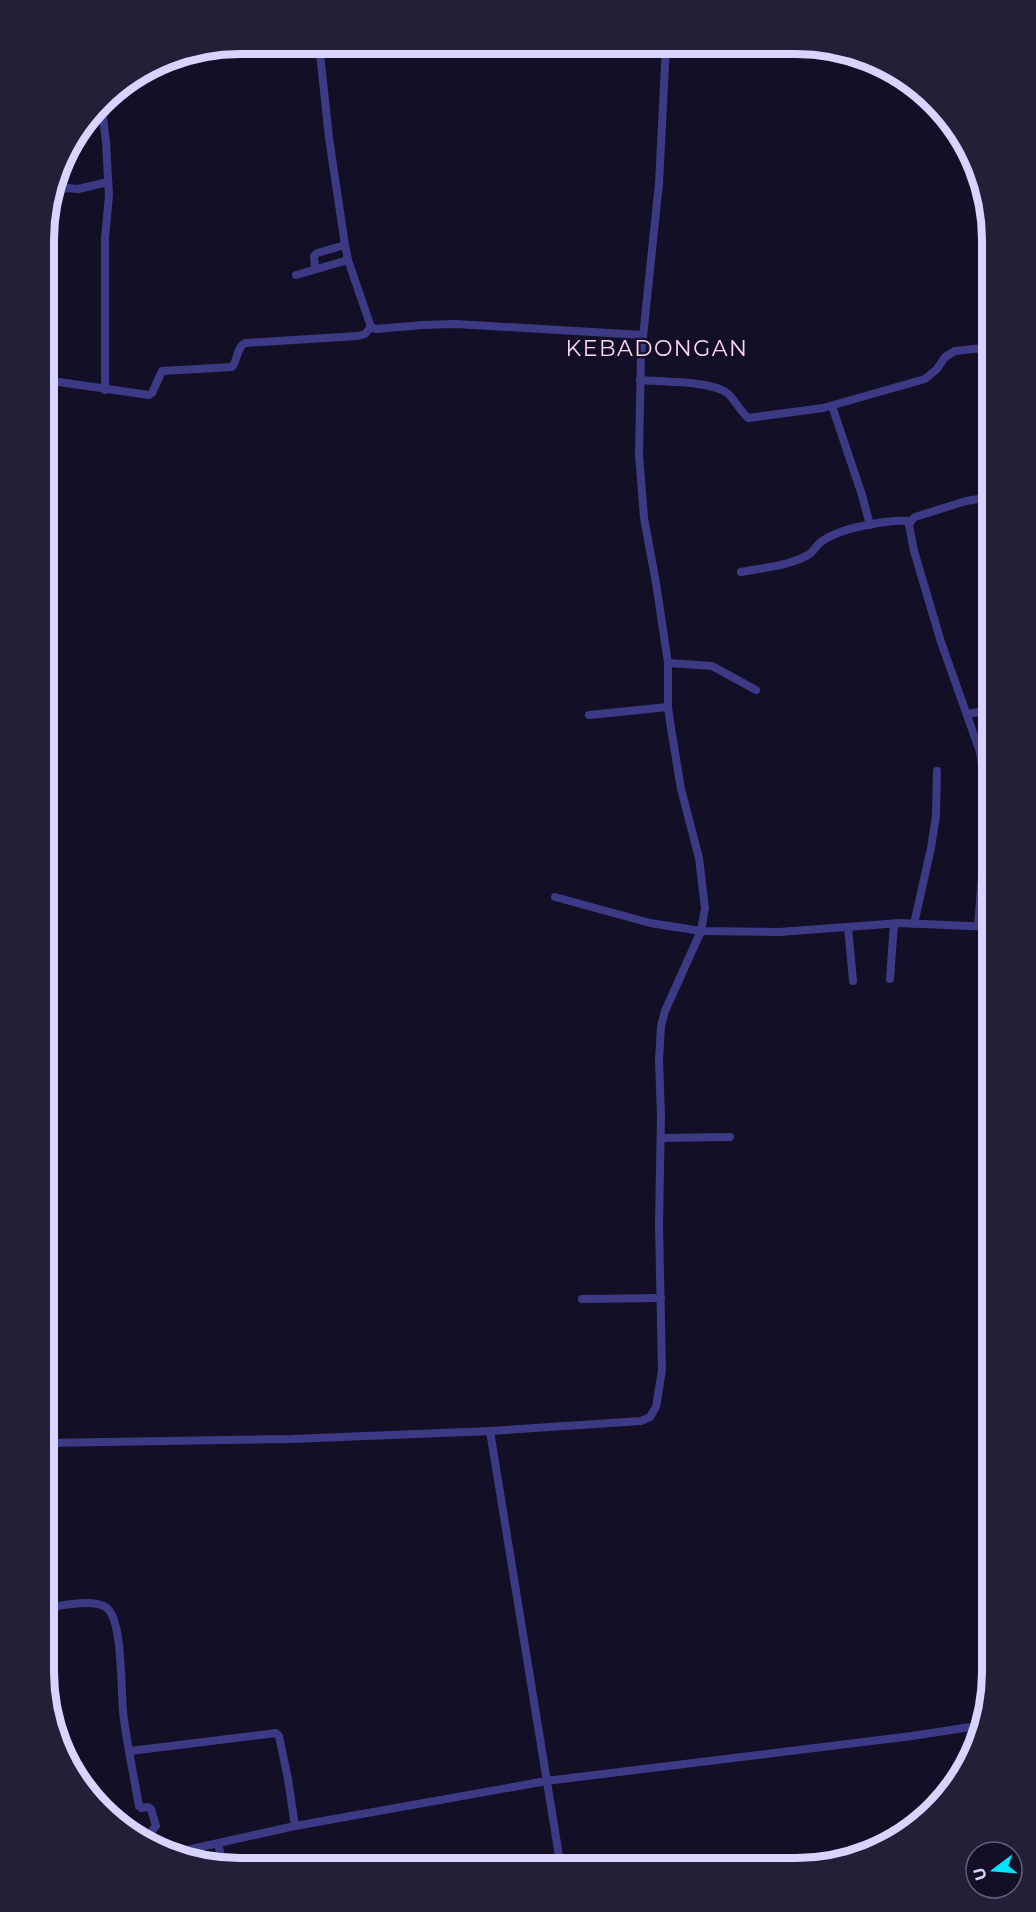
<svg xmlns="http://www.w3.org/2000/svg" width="1036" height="1912" viewBox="0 0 1036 1912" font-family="Montserrat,sans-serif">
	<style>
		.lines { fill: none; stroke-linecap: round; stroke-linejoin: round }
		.minor { stroke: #3d3a85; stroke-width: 8 }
		.labels { text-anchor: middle; stroke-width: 4.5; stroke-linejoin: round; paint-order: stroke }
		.quarter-label { font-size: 22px; letter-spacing: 1.5px; fill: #ffd6f0; stroke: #130f26 }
		.rim { fill: none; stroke: #d9d4ff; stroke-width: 8 }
	</style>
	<rect width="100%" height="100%" fill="#130f26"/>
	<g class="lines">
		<g class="minor">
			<polyline points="319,44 329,138 345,245 348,260 371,327 376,329 423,325 455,324 643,335"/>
			<polyline points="52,191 67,188 78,189 108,182"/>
			<polyline points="315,269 314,256 317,253 345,245"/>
			<polyline points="296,275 348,260"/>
			<path d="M45,380L149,395L152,393L162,371L232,367C238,360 236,348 245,343L358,336L365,334L371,327"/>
			<path d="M640,380C661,382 712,381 727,393C734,398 740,411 748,418L823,408L925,379L937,369L945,357L955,351L992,347"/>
			<polyline points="105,390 105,238 109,195 106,142 102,110 105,99 113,90"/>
			<polyline points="832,406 862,495 870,525"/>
			<path d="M741,572C762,568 789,566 808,555C814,552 816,545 821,542C839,528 888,519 911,521"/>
			<polyline points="668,663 712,666 756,690"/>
			<polyline points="967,714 992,710"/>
			<polyline points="589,715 668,707"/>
			<polyline points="555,897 650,923 701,931 779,932 900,923 992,927"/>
			<polyline points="914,924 931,848 936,816 937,771"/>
			<polyline points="978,926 985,837 986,801 983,772 980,752 941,642 914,551 909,525 911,521 915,517 966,501 992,497"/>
			<polyline points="848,927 853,981"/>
			<polyline points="890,979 894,924"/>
			<polyline points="661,1138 730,1137"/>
			<polyline points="582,1299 661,1298"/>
			<polyline points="490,1431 561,1868"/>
			<polyline points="44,1443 292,1439 490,1431 641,1421 650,1417 656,1407 662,1370 659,1225 661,1115 659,1061 661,1026 665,1011 701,931 705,908 699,858 681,789 671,728 668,707 668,663 656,583 644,518 639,454 641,356 659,183 666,46"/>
			<path d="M44,1608C59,1606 94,1598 107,1608C124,1623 120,1695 124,1720C128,1749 134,1777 139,1806L141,1808L148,1807L151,1809L156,1826L150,1833L151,1841"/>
			<polyline points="130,1751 276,1733 279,1736 288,1779 295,1826"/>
			<polyline points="218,1844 224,1867"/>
			<polyline points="178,1852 295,1826 546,1781 912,1736 983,1725"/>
		</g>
	</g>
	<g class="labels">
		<g class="quarter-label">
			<text x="657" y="356">KEBADONGAN</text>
		</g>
	</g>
	<path d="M0 0H1036V1912H0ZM240 54H796A186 186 0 0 1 982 240V1672A186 186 0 0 1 796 1858H240A186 186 0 0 1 54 1672V240A186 186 0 0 1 240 54Z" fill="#231f37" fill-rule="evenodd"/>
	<path class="rim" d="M240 54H796A186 186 0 0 1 982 240V1672A186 186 0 0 1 796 1858H240A186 186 0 0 1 54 1672V240A186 186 0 0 1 240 54Z"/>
	<g transform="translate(994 1870) rotate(254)"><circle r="28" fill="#130f26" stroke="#625e7d" stroke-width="1.5"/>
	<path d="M0-4.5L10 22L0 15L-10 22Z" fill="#00e5ff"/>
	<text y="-9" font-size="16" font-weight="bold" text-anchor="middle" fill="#d9d4ff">U</text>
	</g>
</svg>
